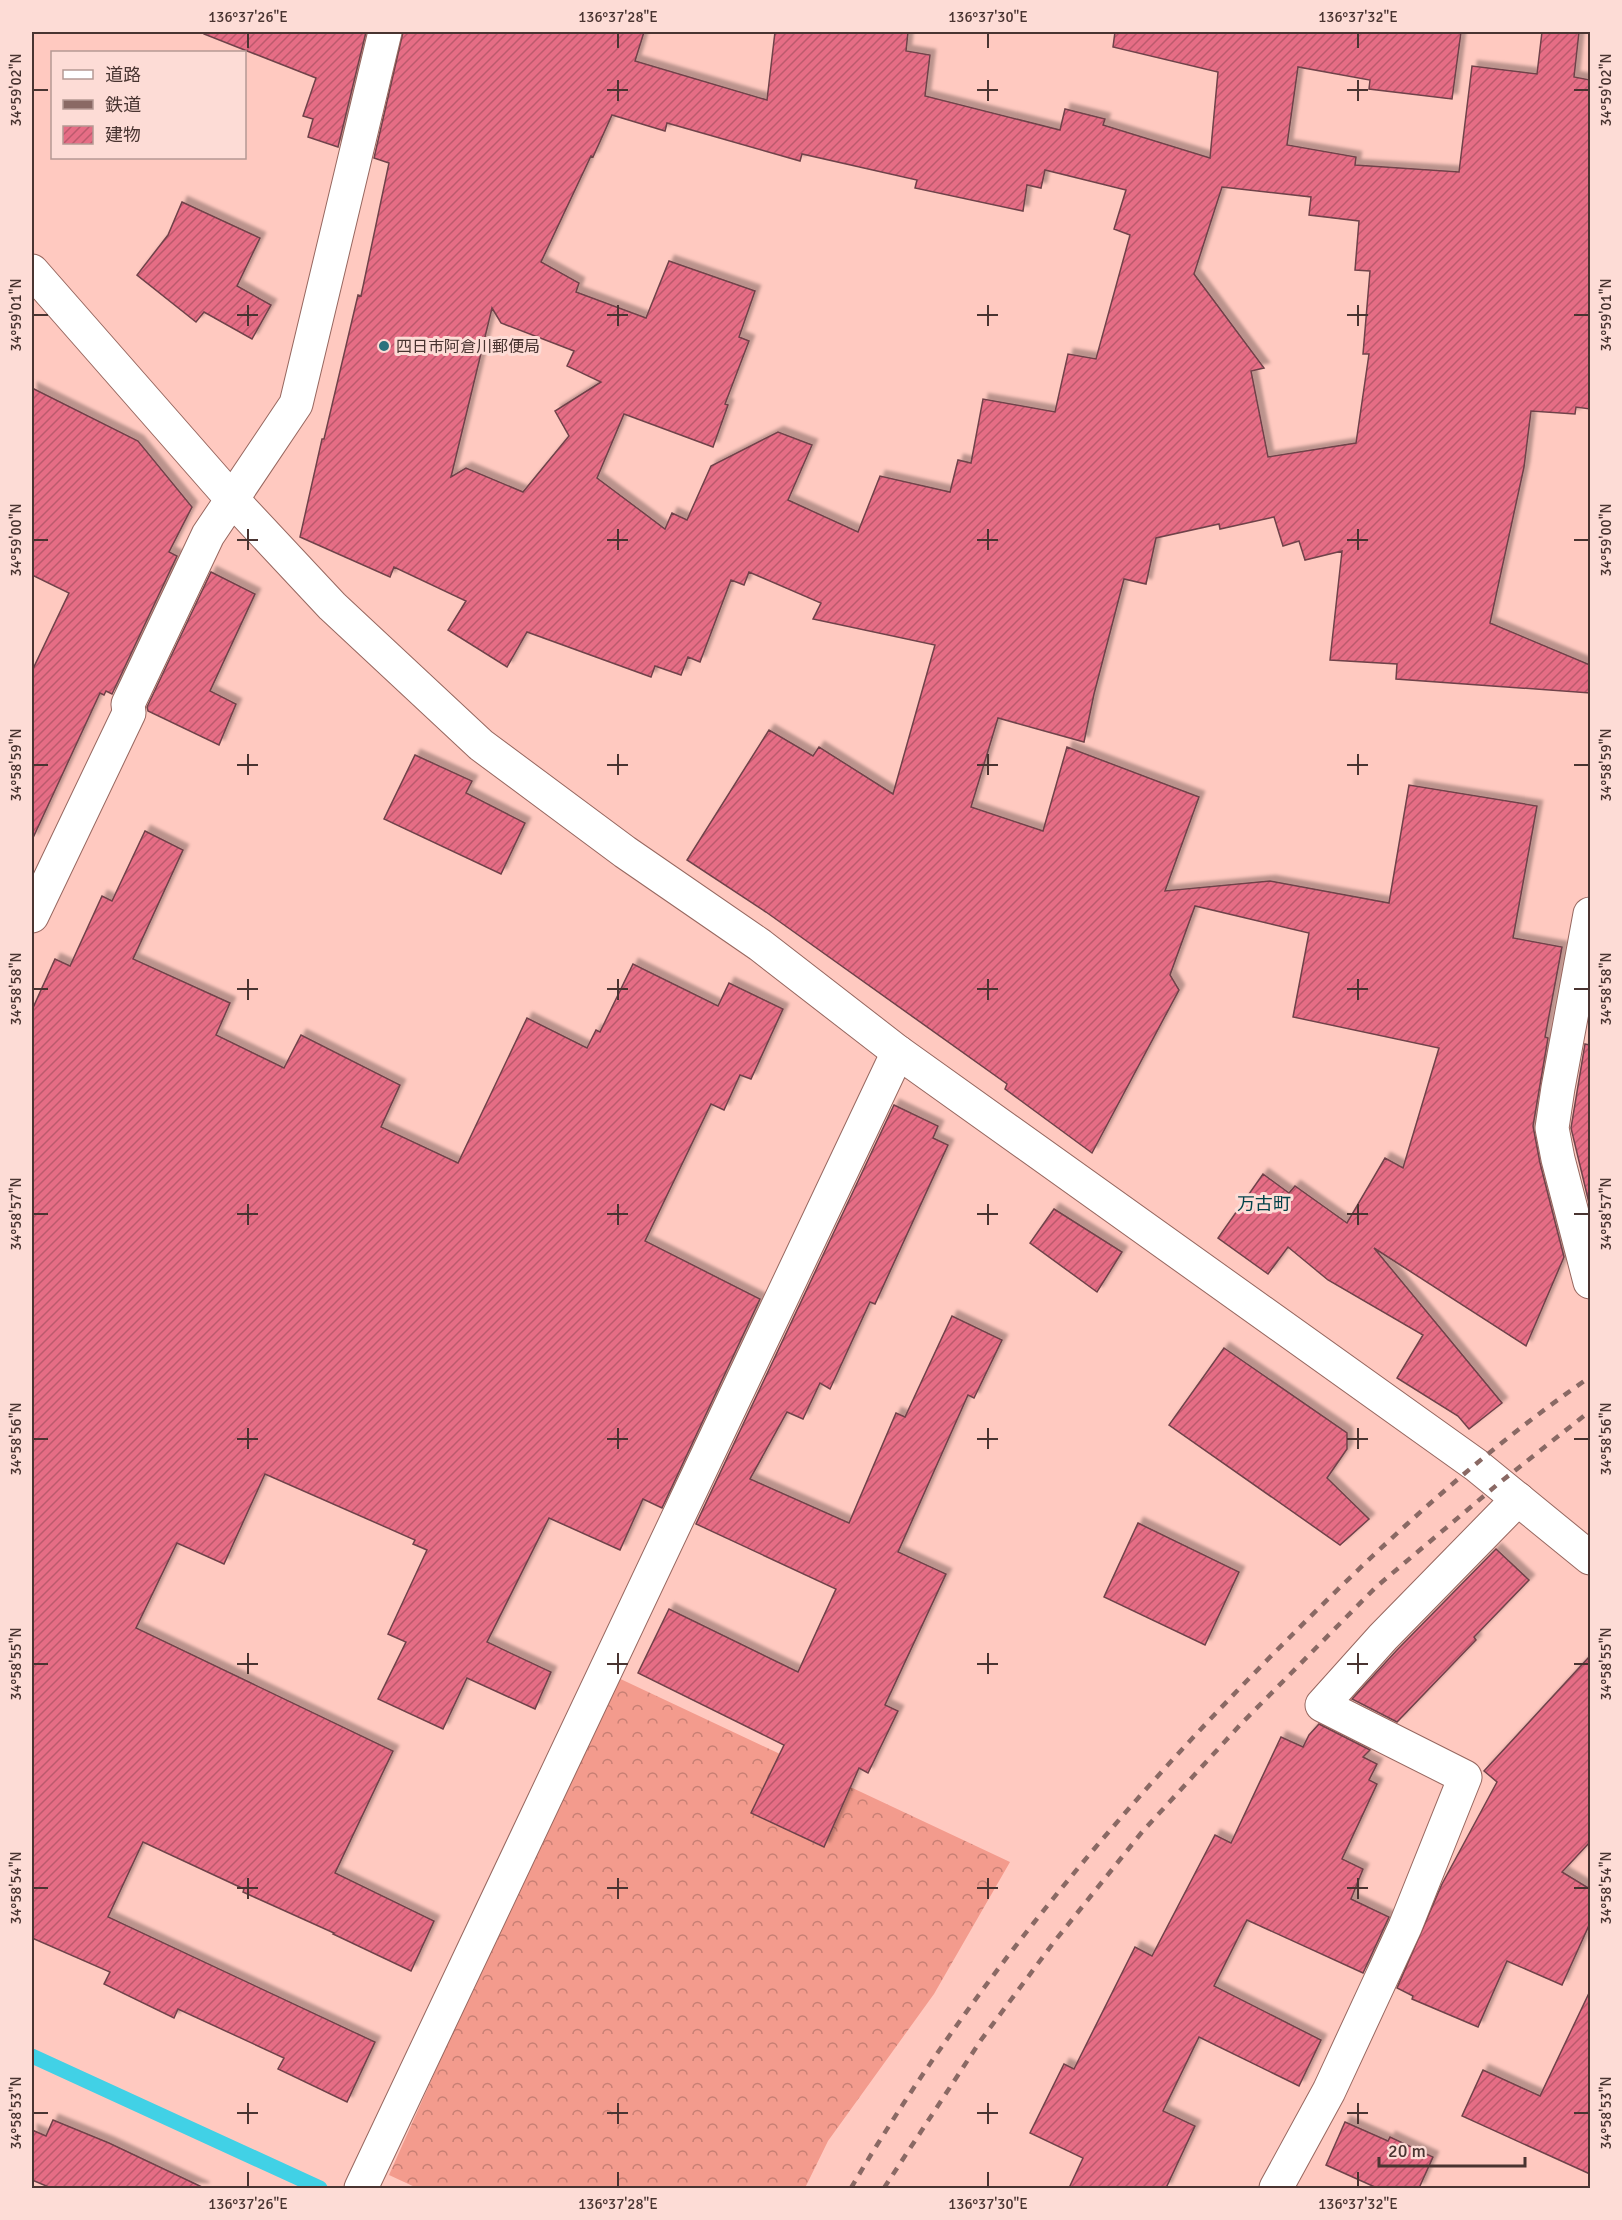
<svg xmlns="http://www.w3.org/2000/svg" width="1622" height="2220" viewBox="0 0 1622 2220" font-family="Signika,'Noto Sans JP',sans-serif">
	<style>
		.forest { fill: url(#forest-crowns) }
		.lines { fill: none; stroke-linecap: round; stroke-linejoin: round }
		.stream { stroke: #41d1e6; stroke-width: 15 }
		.building { fill: url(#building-hatch); stroke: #6f424a; stroke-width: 1.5; fill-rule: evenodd; filter: url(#shadow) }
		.minor-casing { stroke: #97675f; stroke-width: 35 }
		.minor { stroke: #fff; stroke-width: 33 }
		.rail { stroke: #8a6964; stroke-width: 4.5; stroke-dasharray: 8 8; stroke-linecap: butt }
		.ticks { fill: none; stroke: #493431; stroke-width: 2 }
		.poi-dot { fill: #2a727d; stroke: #fddcd6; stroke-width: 2 }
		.labels { text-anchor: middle; stroke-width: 6; stroke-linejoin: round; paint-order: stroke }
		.poi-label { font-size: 16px; fill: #493431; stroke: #fddcd6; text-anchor: start }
		.neighbourhood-label { font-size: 18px; fill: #004149; stroke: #fddcd6 }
		.neatline { fill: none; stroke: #493431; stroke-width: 2 }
		.ticks-label { font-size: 15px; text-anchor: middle; fill: #493431 }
	</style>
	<defs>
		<pattern id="forest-crowns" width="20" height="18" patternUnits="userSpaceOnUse" patternTransform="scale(1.5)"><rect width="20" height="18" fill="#f39b8d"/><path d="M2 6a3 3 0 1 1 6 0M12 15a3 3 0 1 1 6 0" fill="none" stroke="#c77f74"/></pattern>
		<pattern id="building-hatch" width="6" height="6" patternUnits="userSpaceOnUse" patternTransform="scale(1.5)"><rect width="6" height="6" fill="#e66d85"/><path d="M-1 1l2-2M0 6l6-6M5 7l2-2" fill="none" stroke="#bc5a6d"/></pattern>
		<filter id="shadow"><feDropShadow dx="5.5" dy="-5.5" stdDeviation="1.5" flood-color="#0004"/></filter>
	</defs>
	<rect width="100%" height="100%" fill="#ffc9c0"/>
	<polygon class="forest" points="612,1675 1010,1862 934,1994 828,2141 805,2188 417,2188 389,2175"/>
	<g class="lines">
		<polyline class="stream" points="32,2056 320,2188"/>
	</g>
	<g class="building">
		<polygon points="204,32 366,32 338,147 308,137 313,119 303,116 316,78 204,34"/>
		<path d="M403,32H644L635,61L767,100L775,32H908L906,51L930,55L925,96L1060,130L1065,109L1105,119L1103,125L1210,158L1218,72L1113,47L1115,32H1461L1452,99L1369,89L1370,80L1298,67L1287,145L1356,157L1355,165L1459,172L1472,66L1537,74L1542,32H1579L1574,77L1590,80V409L1576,407L1575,414L1531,411L1524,467L1490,623L1590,665V693L1396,679L1397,664L1330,660L1342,551L1305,560L1299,541L1283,546L1274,517L1220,529L1219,524L1156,538L1146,584L1124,579L1094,694L1084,742L998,718L971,807L1043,831L1067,747L1199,797L1165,891L1270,881L1389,903L1409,785L1537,806L1513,938L1562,947L1545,1037L1548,1038L1533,1126L1540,1163L1564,1257L1526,1346L1374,1248L1502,1403L1469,1429L1458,1416L1397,1378L1423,1335L1328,1280L1288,1247L1268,1274L1218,1238L1263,1174L1289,1193L1295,1186L1347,1223L1385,1158L1403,1168L1439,1048L1293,1017L1309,933L1195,906L1170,975L1179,990L1092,1153L1005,1089L1007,1084L766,912L687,860L769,730L813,756L819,747L893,794L935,645L813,619L821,603L749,572L744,585L731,580L700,662L688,657L681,675L655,666L651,677L527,632L507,667L448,630L466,601L394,567L390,577L300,537L322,439H324L358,295L361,296L389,163L374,158ZM612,115L665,131L667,123L800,161L802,154L917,180L915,188L1023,211L1027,185L1041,188L1045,170L1126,190L1114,229L1130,235L1096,359L1068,354L1055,412L983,399L971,463L958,460L950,492L880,476L858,532L788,500L812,445L778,432L711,466L687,520L672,513L665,529L597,478L624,414L713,447L728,405L725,404L749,341L739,337L755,291L669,261L646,318L576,292L579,283L541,262L591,156L593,157ZM1222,187L1311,197L1309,215L1359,221L1355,270L1370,271L1363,354H1369L1356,443L1268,457L1251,371L1264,368L1194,274ZM492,308L501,323L574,351L567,366L601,382L555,411L569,436L523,492L466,468L451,477Z"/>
		<polygon points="182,202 260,238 237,286 271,305 252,339 204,312 196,322 137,275 168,235"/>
		<polygon points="32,388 138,441 192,507 169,552 177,556 112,694 106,691 104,695 100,693 32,840 32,671 69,593 32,575"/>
		<polygon points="211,572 255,594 210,691 236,704 219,745 148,711 147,707"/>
		<polygon points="415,755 472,781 466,793 525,823 501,874 384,819"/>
		<polygon points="145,831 183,850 133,959 230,1003 216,1035 284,1068 301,1035 400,1085 381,1127 458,1163 527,1018 587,1048 596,1030 600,1032 633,964 718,1006 729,983 783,1009 751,1079 740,1075 724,1110 711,1104 645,1241 760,1299 662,1508 643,1499 620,1550 549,1518 487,1642 551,1672 535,1709 467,1678 443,1729 378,1699 406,1642 388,1634 427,1550 413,1544 415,1540 265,1474 224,1564 177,1543 136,1628 393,1751 335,1873 434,1921 411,1971 333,1934 334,1933 243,1892 244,1889 143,1842 108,1917 375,2042 347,2102 278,2069 284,2058 178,2009 174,2018 104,1984 110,1972 32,1938 32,1010 55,959 70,966 102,896 112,901"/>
		<polygon points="1585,1044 1590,1045 1590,1199 1589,1203 1571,1128"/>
		<polygon points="894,1105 938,1126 933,1138 948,1145 875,1304 870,1302 830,1389 820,1383 803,1419 787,1412 750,1479 849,1523 896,1413 905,1417 952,1316 1002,1340 974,1398 968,1395 898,1552 946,1574 885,1705 898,1711 868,1773 859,1768 824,1847 751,1813 784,1745 638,1673 669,1609 798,1672 836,1589 696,1524"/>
		<polygon points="1054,1209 1122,1252 1097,1292 1030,1243"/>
		<polygon points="1224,1348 1347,1433 1347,1449 1327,1478 1369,1519 1340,1545 1169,1425"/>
		<polygon points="1138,1523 1239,1572 1205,1645 1104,1597"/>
		<polygon points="1496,1549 1529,1580 1474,1637 1476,1640 1397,1722 1352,1699 1397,1650"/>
		<polygon points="1590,1656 1590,1842 1562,1872 1590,1889 1590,1923 1562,1985 1507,1961 1478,2027 1412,1999 1413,1996 1397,1988 1442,1884 1497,1782 1484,1771"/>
		<polygon points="1319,1724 1370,1750 1363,1757 1377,1764 1369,1780 1377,1784 1342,1859 1363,1869 1351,1899 1389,1917 1363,1973 1247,1920 1214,1986 1321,2040 1299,2086 1199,2037 1163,2111 1195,2126 1166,2188 1069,2188 1083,2158 1030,2133 1064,2064 1074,2069 1135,1947 1152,1956 1215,1835 1231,1843 1281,1737 1303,1747 1309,1735"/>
		<polygon points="1590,1991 1590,2174 1462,2116 1483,2070 1540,2096"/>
		<polygon points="53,2120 109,2143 204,2188 51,2188 32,2180 32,2130 46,2136"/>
		<polygon points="1345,2122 1388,2141 1390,2137 1433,2157 1419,2188 1377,2188 1326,2165"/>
	</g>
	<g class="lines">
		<g class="minor-casing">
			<g id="minor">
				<polyline points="32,271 231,498 332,606 481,745 625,852 760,945 898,1052 1476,1465 1590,1558"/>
				<polyline points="1590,914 1558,1088 1552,1128 1558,1159 1590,1282"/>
				<polyline points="32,916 129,713 128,704 208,535 296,404 385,32"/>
				<polyline points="361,2188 898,1052"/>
				<polyline points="1276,2188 1329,2091 1405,1927 1465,1777 1322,1705 1383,1637 1518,1499"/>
			</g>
		</g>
		<use href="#minor" class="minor"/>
		<g class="rail">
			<path d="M851,2188C970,1986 1123,1804 1289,1638C1382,1544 1481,1452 1590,1377"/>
			<polyline points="884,2188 981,2040 1054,1942 1142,1832 1240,1725 1376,1587 1498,1484 1590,1411"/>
		</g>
	</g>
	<path class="ticks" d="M248,33V48M618,33V48M988,33V48M1358,33V48M618,80V101M988,80V101M1358,80V101M33,90H48M607,90H628M977,90H998M1347,90H1368M1574,90H1589M248,305V326M618,305V326M988,305V326M1358,305V326M33,315H48M237,315H258M607,315H628M977,315H998M1347,315H1368M1574,315H1589M248,529V550M618,529V550M988,529V550M1358,529V550M33,540H48M237,540H258M607,540H628M977,540H998M1347,540H1368M1574,540H1589M248,754V775M618,754V775M988,754V775M1358,754V775M33,765H48M237,765H258M607,765H628M977,765H998M1347,765H1368M1574,765H1589M248,979V1000M618,979V1000M988,979V1000M1358,979V1000M33,989H48M237,989H258M607,989H628M977,989H998M1347,989H1368M1574,989H1589M248,1204V1225M618,1204V1225M988,1204V1225M1358,1204V1225M33,1214H48M237,1214H258M607,1214H628M977,1214H998M1347,1214H1368M1574,1214H1589M248,1428V1449M618,1428V1449M988,1428V1449M1358,1428V1449M33,1439H48M237,1439H258M607,1439H628M977,1439H998M1347,1439H1368M1574,1439H1589M248,1653V1674M618,1653V1674M988,1653V1674M1358,1653V1674M33,1664H48M237,1664H258M607,1664H628M977,1664H998M1347,1664H1368M1574,1664H1589M248,1878V1899M618,1878V1899M988,1878V1899M1358,1878V1899M33,1888H48M237,1888H258M607,1888H628M977,1888H998M1347,1888H1368M1574,1888H1589M248,2103V2124M618,2103V2124M988,2103V2124M1358,2103V2124M33,2113H48M237,2113H258M607,2113H628M977,2113H998M1347,2113H1368M1574,2113H1589M248,2172V2187M618,2172V2187M988,2172V2187M1358,2172V2187"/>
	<circle class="poi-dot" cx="384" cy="346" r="6"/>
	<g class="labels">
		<g class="poi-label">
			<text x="396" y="352">四日市阿倉川郵便局</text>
		</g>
		<g class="neighbourhood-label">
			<text x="1264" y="1210">万古町</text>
		</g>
	</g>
	<rect width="1622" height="2220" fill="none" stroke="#fddcd6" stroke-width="66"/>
	<rect x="51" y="51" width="195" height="108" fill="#fddcd6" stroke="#b59994" stroke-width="1.5"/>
	<rect x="63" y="70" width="30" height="9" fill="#ffffff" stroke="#b59994" stroke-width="1.5"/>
	<text x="105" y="81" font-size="18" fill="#493431">道路</text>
	<rect x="63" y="100" width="30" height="9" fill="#8a6964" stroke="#b59994" stroke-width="1.5"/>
	<text x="105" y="111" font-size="18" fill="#493431">鉄道</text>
	<rect x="63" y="126" width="30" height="18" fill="url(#building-hatch)" stroke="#b59994" stroke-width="1.5"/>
	<text x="105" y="141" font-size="18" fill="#493431">建物</text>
	<path d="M1379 2157v9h146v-9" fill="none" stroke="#493431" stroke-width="3"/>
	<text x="1388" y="2157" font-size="18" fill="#493431" stroke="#fddcd6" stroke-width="4.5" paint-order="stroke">20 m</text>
	<rect x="33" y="33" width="1556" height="2154" class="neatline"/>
	<g class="ticks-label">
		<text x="248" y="22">136°37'26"E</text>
		<text x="618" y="22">136°37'28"E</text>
		<text x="988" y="22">136°37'30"E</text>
		<text x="1358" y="22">136°37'32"E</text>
		<text transform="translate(16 90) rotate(-90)" y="5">34°59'02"N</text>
		<text transform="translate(1606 90) rotate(-90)" y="5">34°59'02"N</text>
		<text transform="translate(16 315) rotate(-90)" y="5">34°59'01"N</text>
		<text transform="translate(1606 315) rotate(-90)" y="5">34°59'01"N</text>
		<text transform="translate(16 540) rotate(-90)" y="5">34°59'00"N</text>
		<text transform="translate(1606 540) rotate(-90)" y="5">34°59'00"N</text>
		<text transform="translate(16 765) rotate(-90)" y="5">34°58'59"N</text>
		<text transform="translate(1606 765) rotate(-90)" y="5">34°58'59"N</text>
		<text transform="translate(16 989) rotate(-90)" y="5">34°58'58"N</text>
		<text transform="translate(1606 989) rotate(-90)" y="5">34°58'58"N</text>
		<text transform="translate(16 1214) rotate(-90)" y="5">34°58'57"N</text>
		<text transform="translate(1606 1214) rotate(-90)" y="5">34°58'57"N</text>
		<text transform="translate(16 1439) rotate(-90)" y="5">34°58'56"N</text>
		<text transform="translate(1606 1439) rotate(-90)" y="5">34°58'56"N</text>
		<text transform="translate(16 1664) rotate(-90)" y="5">34°58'55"N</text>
		<text transform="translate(1606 1664) rotate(-90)" y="5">34°58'55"N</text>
		<text transform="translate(16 1888) rotate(-90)" y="5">34°58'54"N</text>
		<text transform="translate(1606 1888) rotate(-90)" y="5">34°58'54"N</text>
		<text transform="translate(16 2113) rotate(-90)" y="5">34°58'53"N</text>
		<text transform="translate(1606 2113) rotate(-90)" y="5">34°58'53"N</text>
		<text x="248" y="2209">136°37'26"E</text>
		<text x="618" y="2209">136°37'28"E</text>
		<text x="988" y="2209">136°37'30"E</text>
		<text x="1358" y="2209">136°37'32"E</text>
	</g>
</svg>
